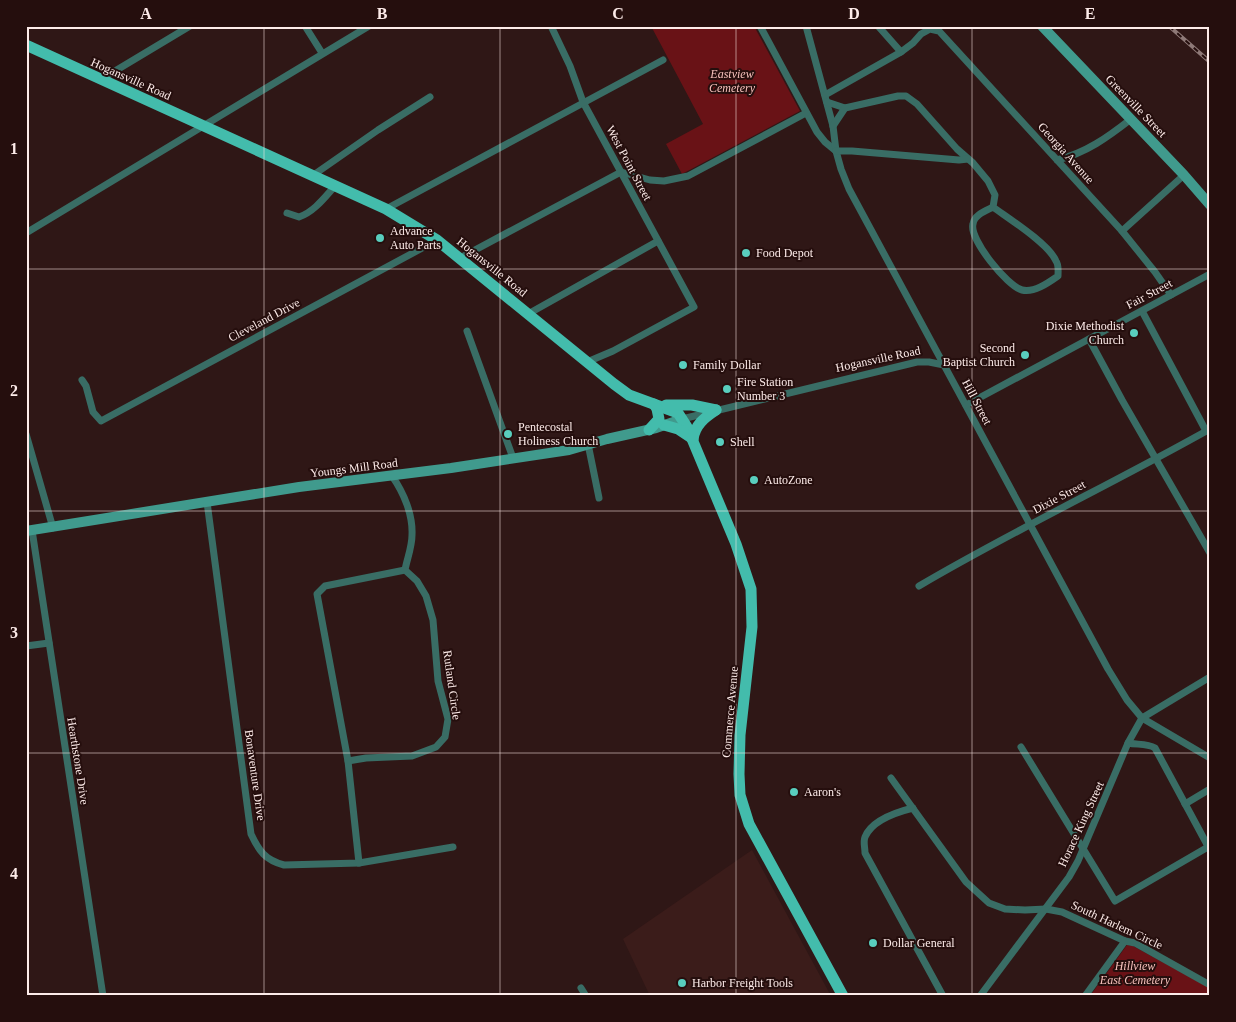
<svg xmlns="http://www.w3.org/2000/svg" width="1236" height="1022" viewBox="0 0 1236 1022" font-family="'Times New Roman',serif">
	<style>
		.built { fill: #3b1c1a }
		.green { fill: #691216 }
		.lines { fill: none; stroke-linecap: round; stroke-linejoin: round }
		.street { stroke: #396d65; stroke-width: 7 }
		.secondary { stroke: #409a8d; stroke-width: 10 }
		.primary { stroke: #43bcac; stroke-width: 11 }
		.rail-casing { stroke: #8e7977; stroke-width: 4 }
		.rail { stroke: #250e0d; stroke-width: 2; stroke-dasharray: 5.5; stroke-linecap: butt }
		.grid { fill: none; stroke: #fdebe9; stroke-width: 1; stroke-opacity: 0.55 }
		.poi-dot { fill: #59cebe; stroke: #250e0d; stroke-width: 2 }
		.labels { text-anchor: middle; stroke-width: 4; stroke-linejoin: round; paint-order: stroke }
		.park-label { font-size: 12px; font-style: italic; fill: #f8c2bd; stroke: #250e0d }
		.street-label { font-size: 12px; fill: #fdebe9; stroke: #250e0d }
		.poi-label { font-size: 12px; fill: #fdebe9; stroke: #250e0d; text-anchor: start }
		.neatline { fill: none; stroke: #fdebe9; stroke-width: 2 }
		.grid-label { font-size: 16px; text-anchor: middle; font-weight: bold; fill: #fdebe9 }
	</style>
	<rect width="100%" height="100%" fill="#2f1716"/>
	<polygon class="built" points="752,850 831,996 650,996 623,939"/>
	<g class="green">
		<polygon points="651,26 754,26 800,111 682,174 666,144 703,124"/>
		<polygon points="1127,945 1133,946 1210,988 1210,996 1090,996"/>
	</g>
	<g class="lines">
		<g class="street">
			<polyline points="305,26 322,53"/>
			<polyline points="551,26 570,66 583,102 694,307 613,351 587,362"/>
			<polyline points="760,26 817,132 825,142 836,151"/>
			<polyline points="806,26 833,126 836,151 841,169 849,189 1108,669 1127,700 1142,718 1210,758"/>
			<polyline points="878,26 901,52"/>
			<polyline points="100,80 190,26"/>
			<polyline points="825,95 901,52 913,43 921,34 930,29 939,31 1122,231 1155,272 1171,295"/>
			<polyline points="827,102 845,108"/>
			<path d="M833,126L845,108L898,96H906L917,104L957,149L973,163L988,181L995,195L993,207C985,211 974,215 973,224C969,239 1007,286 1022,290C1034,293 1048,283 1058,276C1058,271 1059,265 1056,261C1049,244 1008,218 993,207"/>
			<polyline points="836,151 852,151 959,160 968,159"/>
			<path d="M1057,160C1086,153 1108,137 1131,119"/>
			<polyline points="312,176 378,130 430,97"/>
			<polyline points="386,209 663,60"/>
			<path d="M287,213L299,217C314,212 325,197 335,186"/>
			<polyline points="1122,231 1184,175"/>
			<polyline points="26,233 369,26"/>
			<polyline points="460,258 621,172 650,180 664,181 688,176 806,113"/>
			<polyline points="1142,311 1206,431"/>
			<polyline points="528,314 658,241"/>
			<polyline points="467,331 513,458"/>
			<polyline points="1089,339 1122,400 1210,553"/>
			<polyline points="82,380 86,386 93,412 101,421 437,240"/>
			<polyline points="966,405 1210,274"/>
			<polyline points="682,419 917,362 929,362 944,365"/>
			<polyline points="26,434 53,528"/>
			<polyline points="588,444 599,498"/>
			<path d="M207,502L251,834C259,851 265,860 284,865L359,863L453,847"/>
			<polyline points="32,530 103,996"/>
			<path d="M919,586C1014,530 1114,483 1210,429"/>
			<polyline points="26,646 49,643"/>
			<path d="M1128,743C1137,745 1147,743 1155,748L1210,850"/>
			<polyline points="1021,747 1115,901 1208,847"/>
			<path d="M348,761L366,758L412,756L436,747L445,737L448,719L438,681L433,620L426,596L417,581L405,570C407,559 412,547 412,535C413,515 404,493 392,476"/>
			<polyline points="891,778 966,882 989,903 1005,909 1025,910 1046,909 1062,912 1125,941 1135,943 1210,985"/>
			<polyline points="1185,804 1210,789"/>
			<path d="M913,808C897,812 872,820 865,837C863,842 865,847 865,853L943,996"/>
			<polyline points="359,863 348,761 317,594 325,586 405,570"/>
			<polyline points="581,988 586,996"/>
			<polyline points="26,995 26,996"/>
			<polyline points="980,996 1069,877 1078,861 1128,743 1142,718 1210,677"/>
			<polyline points="1085,996 1125,941"/>
		</g>
		<g class="secondary">
			<polyline points="1042,26 1184,175 1210,205"/>
			<polyline points="26,531 299,487 451,468 569,450 607,439 656,428 682,419"/>
		</g>
		<g class="primary">
			<polyline points="26,45 386,209 437,240 614,384 629,395 678,413 687,427 736,544 751,589 752,627 740,735 739,774 740,795 749,824 843,996"/>
			<polyline points="666,405 692,405 716,410"/>
			<polyline points="664,425 678,429 693,439"/>
			<polyline points="649,430 659,419 657,409 654,404"/>
			<path d="M693,439C695,425 704,418 716,410"/>
		</g>
		<g class="rail-casing">
			<polyline id="rail" points="1169,26 1210,62"/>
		</g>
		<use href="#rail" class="rail"/>
	</g>
	<path class="grid" d="M264,26V996M500,26V996M736,26V996M972,26V996M26,269H1210M26,511H1210M26,753H1210"/>
	<g class="poi-dot">
		<circle cx="380" cy="238" r="5"/>
		<circle cx="746" cy="253" r="5"/>
		<circle cx="1134" cy="333" r="5"/>
		<circle cx="1025" cy="355" r="5"/>
		<circle cx="683" cy="365" r="5"/>
		<circle cx="727" cy="389" r="5"/>
		<circle cx="508" cy="434" r="5"/>
		<circle cx="720" cy="442" r="5"/>
		<circle cx="754" cy="480" r="5"/>
		<circle cx="794" cy="792" r="5"/>
		<circle cx="873" cy="943" r="5"/>
		<circle cx="682" cy="983" r="5"/>
	</g>
	<g class="labels">
		<g class="park-label">
			<text x="732" y="78">Eastview<tspan x="732" dy="14">Cemetery</tspan></text>
			<text x="1135" y="970">Hillview<tspan x="1135" dy="14">East Cemetery</tspan></text>
		</g>
		<g class="street-label">
			<text transform="translate(131 79) rotate(24)" y="4">Hogansville Road</text>
			<text transform="translate(1136 106) rotate(46)" y="4">Greenville Street</text>
			<text transform="translate(1066 153) rotate(48)" y="4">Georgia Avenue</text>
			<text transform="translate(629 163) rotate(62)" y="4">West Point Street</text>
			<text transform="translate(492 267) rotate(39)" y="4">Hogansville Road</text>
			<text transform="translate(1149 294) rotate(-28)" y="4">Fair Street</text>
			<text transform="translate(264 320) rotate(-28)" y="4">Cleveland Drive</text>
			<text transform="translate(878 359) rotate(-12)" y="4">Hogansville Road</text>
			<text transform="translate(977 402) rotate(62)" y="4">Hill Street</text>
			<text transform="translate(354 468) rotate(-7)" y="4">Youngs Mill Road</text>
			<text transform="translate(1059 497) rotate(-28)" y="4">Dixie Street</text>
			<text transform="translate(452 685) rotate(82)" y="4">Rutland Circle</text>
			<text transform="translate(730 712) rotate(-85)" y="4">Commerce Avenue</text>
			<text transform="translate(78 761) rotate(81)" y="4">Hearthstone Drive</text>
			<text transform="translate(255 775) rotate(82)" y="4">Bonaventure Drive</text>
			<text transform="translate(1081 824) rotate(-65)" y="4">Horace King Street</text>
			<text transform="translate(1117 925) rotate(25)" y="4">South Harlem Circle</text>
		</g>
		<g class="poi-label">
			<text x="390" y="235">Advance<tspan x="390" dy="14">Auto Parts</tspan></text>
			<text x="756" y="257">Food Depot</text>
			<text x="1124" y="330" text-anchor="end">Dixie Methodist<tspan x="1124" dy="14">Church</tspan></text>
			<text x="1015" y="352" text-anchor="end">Second<tspan x="1015" dy="14">Baptist Church</tspan></text>
			<text x="693" y="369">Family Dollar</text>
			<text x="737" y="386">Fire Station<tspan x="737" dy="14">Number 3</tspan></text>
			<text x="518" y="431">Pentecostal<tspan x="518" dy="14">Holiness Church</tspan></text>
			<text x="730" y="446">Shell</text>
			<text x="764" y="484">AutoZone</text>
			<text x="804" y="796">Aaron's</text>
			<text x="883" y="947">Dollar General</text>
			<text x="692" y="987">Harbor Freight Tools</text>
		</g>
	</g>
	<rect width="1236" height="1022" fill="none" stroke="#250e0d" stroke-width="55"/>
	<rect x="28" y="28" width="1180" height="966" class="neatline"/>
	<g class="grid-label">
		<text x="146" y="19">A</text>
		<text x="382" y="19">B</text>
		<text x="618" y="19">C</text>
		<text x="854" y="19">D</text>
		<text x="1090" y="19">E</text>
		<text x="14" y="154">1</text>
		<text x="14" y="396">2</text>
		<text x="14" y="638">3</text>
		<text x="14" y="879">4</text>
	</g>
</svg>
